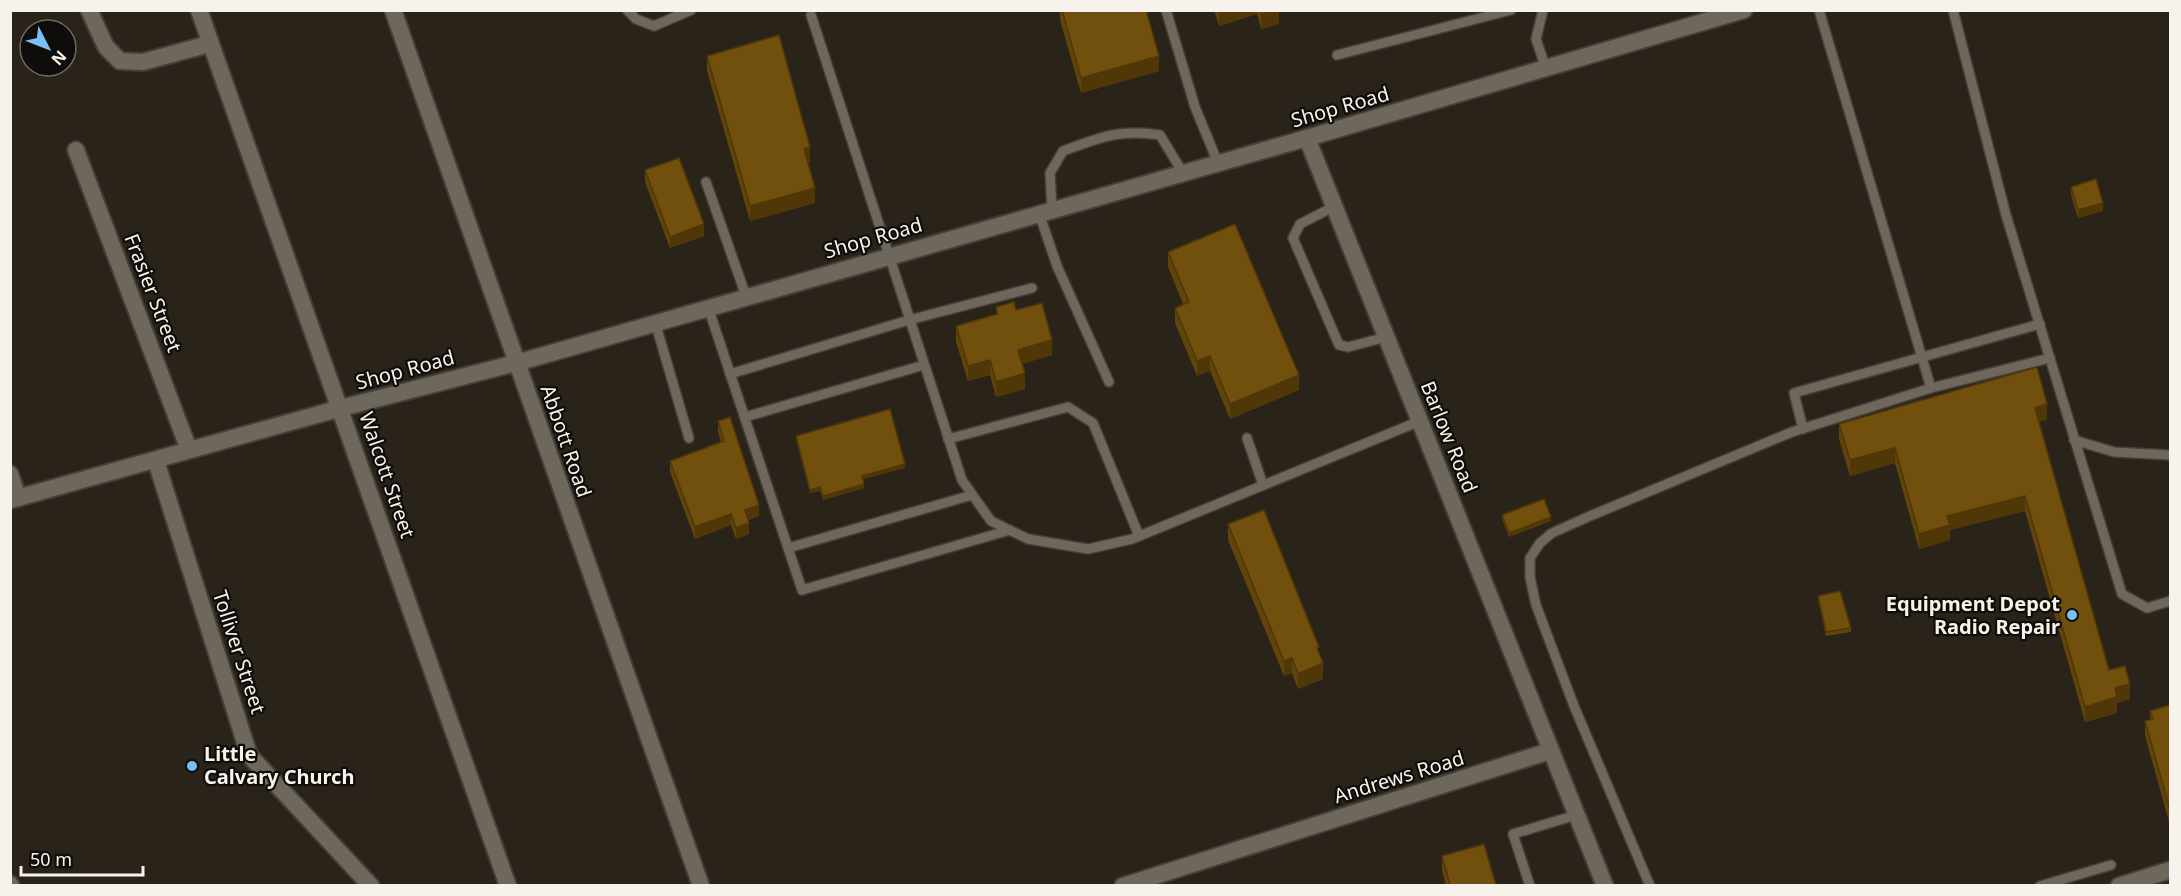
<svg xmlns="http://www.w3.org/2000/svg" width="2181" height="896" viewBox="0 0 2181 896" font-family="'Noto Sans',sans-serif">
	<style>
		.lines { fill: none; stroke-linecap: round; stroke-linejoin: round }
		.service-casing { stroke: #443f38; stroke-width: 12 }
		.minor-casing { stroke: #443f38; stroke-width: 20 }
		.tertiary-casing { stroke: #443f38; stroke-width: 20 }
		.service { stroke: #6e675c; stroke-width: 9 }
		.minor { stroke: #6e675c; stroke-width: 16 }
		.tertiary { stroke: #6e675c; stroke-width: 16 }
		.wall { fill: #61440a }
		.shaded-wall { fill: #4f3708 }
		.building { fill: #714f0c; stroke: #4f3708; stroke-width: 1.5 }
		.poi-dot { fill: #79bff8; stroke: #0f0d09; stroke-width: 2 }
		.labels { text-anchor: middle; stroke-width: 4.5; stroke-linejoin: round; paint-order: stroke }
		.street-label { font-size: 20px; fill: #f7f3ec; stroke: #0f0d09 }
		.poi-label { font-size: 20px; font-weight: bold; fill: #f7f3ec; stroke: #0f0d09; text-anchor: end }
	</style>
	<rect width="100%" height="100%" fill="#29231a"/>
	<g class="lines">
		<g class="service-casing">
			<g id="service">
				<polyline points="627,10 636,19 654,26 691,10"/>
				<polyline points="1166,10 1195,107 1218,163"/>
				<polyline points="1543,10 1536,39 1546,69"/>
				<polyline points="1953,10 2006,215 2122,594 2147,608 2170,601"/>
				<polyline points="811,15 962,480 991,521 1028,539 1088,549 1132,539 1420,421"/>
				<polyline points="1337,55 1511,10"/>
				<polyline points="706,182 746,296"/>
				<polyline points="1335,206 1300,224 1293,238 1339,345 1348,347 1386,337"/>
				<path d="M1052,210L1050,173L1063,151C1101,137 1119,129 1160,135L1183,173"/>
				<polyline points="1039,213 1057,266 1109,382"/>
				<polyline points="708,307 802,590 1010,530"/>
				<polyline points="655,322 689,438"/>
				<polyline points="730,374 909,320 1032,288"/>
				<polyline points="1931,388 2050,358"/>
				<polyline points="745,417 924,365"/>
				<polyline points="1803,429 1794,393 2040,324"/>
				<polyline points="1247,438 1263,485"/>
				<polyline points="948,439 1068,407 1093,423 1139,536"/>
				<polyline points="2074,440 2114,452 2170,455"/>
				<polyline points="788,548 972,495"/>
				<polyline points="1530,886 1513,834 1576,815"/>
				<polyline points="1650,886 1574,706 1536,605 1530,577 1530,558 1540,543 1552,533 1590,516 1792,432 1931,388 1819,10"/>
				<polyline points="2040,886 2111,865"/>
			</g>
		</g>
		<g class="minor-casing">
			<g id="minor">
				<polyline points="89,10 106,47 120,61 143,62 209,44"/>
				<polyline points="199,10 508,886"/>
				<polyline points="393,10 701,886"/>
				<polyline points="1307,138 1605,886"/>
				<polyline points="76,150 189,450"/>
				<polyline points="156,461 249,755 371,886"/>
				<polyline points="10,474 18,498"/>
				<polyline points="10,884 11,886"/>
				<polyline points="1123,886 1550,751"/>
				<polyline points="2119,886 2170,870"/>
			</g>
		</g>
		<g class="tertiary-casing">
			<polyline id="tertiary" points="10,500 341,408 516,363 1307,138 1744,10"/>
		</g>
		<use href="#service" class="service"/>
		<use href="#minor" class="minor"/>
		<use href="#tertiary" class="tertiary"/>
	</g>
	<g class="wall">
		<polygon points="1060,10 1146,10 1159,71 1081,93 1060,20"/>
		<polygon points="1214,10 1279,10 1279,24 1261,29 1257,14 1219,26"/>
		<polygon points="707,56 810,162 808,163 815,203 750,221 707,71"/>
		<polygon points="645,170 704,236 670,248 645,182"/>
		<polygon points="2071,187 2103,211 2078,218 2071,195"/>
		<polygon points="1168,252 1299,390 1230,419 1210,371 1197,376 1175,323 1175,308 1183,304 1168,267"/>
		<polygon points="996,307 1016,310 1052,355 1022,364 1025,389 996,397 990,375 968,381 956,342 956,326 996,315"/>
		<polygon points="2047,419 2039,422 2109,670 2130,699 2117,703 2117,713 2085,722 2025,511 1950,530 1950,540 1919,549 1895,463 1850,476 1839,439 1839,424"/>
		<polygon points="718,421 759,516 748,520 749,534 736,539 731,525 695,539 670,472 670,461 721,443 718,432"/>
		<polygon points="796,436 905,468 863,479 864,488 823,500 820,491 810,493 796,440"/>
		<polygon points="1502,515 1551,521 1509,537 1502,519"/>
		<polygon points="1228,524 1319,655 1323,679 1298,689 1292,673 1284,676 1228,540"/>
		<polygon points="1818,596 1851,628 1851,632 1826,636 1818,600"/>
		<polygon points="2170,705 2170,825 2145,736 2145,721 2150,720 2150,711"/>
		<polygon points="1442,856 1496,885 1446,885 1442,871"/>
	</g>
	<g class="shaded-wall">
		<polygon points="1257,10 1257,14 1219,26 1219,11"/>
		<polygon points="1273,10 1279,10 1279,24 1261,29 1261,14"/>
		<polygon points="1159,56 1159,71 1081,93 1081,78"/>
		<polygon points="810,147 810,162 804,164 804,149"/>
		<polygon points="815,188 815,203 750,221 750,206"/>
		<polygon points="2103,203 2103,211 2078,218 2078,210"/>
		<polygon points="704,224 704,236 670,248 670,237"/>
		<polygon points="1052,340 1052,355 1018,365 1018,350"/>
		<polygon points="1210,356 1210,371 1197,376 1197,361"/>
		<polygon points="990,360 990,375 968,381 968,366"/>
		<polygon points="1025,373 1025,389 996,397 996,382"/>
		<polygon points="1299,375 1299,390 1230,419 1230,404"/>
		<polygon points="2047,404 2047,419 2035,423 2035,408"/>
		<polygon points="1895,448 1895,463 1850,476 1850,460"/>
		<polygon points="905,464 905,468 862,479 862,476"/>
		<polygon points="864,484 864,488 823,500 823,496"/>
		<polygon points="820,487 820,491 810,493 810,490"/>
		<polygon points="2025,496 2025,511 1950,530 1950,540 1919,549 1919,534 1947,516"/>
		<polygon points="759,505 759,516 745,521 745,510"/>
		<polygon points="731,514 731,525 695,539 695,527"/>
		<polygon points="1551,517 1551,521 1509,537 1509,533"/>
		<polygon points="749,523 749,534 736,539 736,528"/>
		<polygon points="1292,658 1292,673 1284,676 1284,661"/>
		<polygon points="1323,663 1323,679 1298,689 1298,674"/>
		<polygon points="2130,684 2130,699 2117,703 2117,713 2085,722 2085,707 2115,688"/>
	</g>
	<g class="building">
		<polygon points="1062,10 1146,10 1159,56 1081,78"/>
		<polygon points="1260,10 1273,10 1261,14"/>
		<polygon points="779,35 810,147 804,149 815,188 750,206 707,56"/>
		<polygon points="679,158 704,224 670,237 645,170"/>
		<polygon points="2096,179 2103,203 2078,210 2071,187"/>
		<polygon points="1235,224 1299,375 1230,404 1210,356 1197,361 1175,308 1189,302 1168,252"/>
		<polygon points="1014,302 1016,310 1042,303 1052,340 1018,350 1025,373 996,382 990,360 968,366 956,326 998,314 996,307"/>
		<polygon points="2037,367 2047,404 2035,408 2109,670 2125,666 2130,684 2115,688 2117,697 2085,707 2025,496 1947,516 1950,525 1919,534 1895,448 1850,460 1839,424"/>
		<polygon points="890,409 905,464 862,476 864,484 823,496 820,487 810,490 796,436"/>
		<polygon points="730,417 759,505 745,510 749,523 736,528 731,514 695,527 670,461 724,441 718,421"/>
		<polygon points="1544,499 1551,517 1509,533 1502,515"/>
		<polygon points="1264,510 1319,647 1317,648 1323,663 1298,674 1292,658 1284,661 1228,524"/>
		<polygon points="1840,591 1851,628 1826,632 1818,596"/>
		<polygon points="2170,705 2170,810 2145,721 2153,719 2150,711"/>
		<polygon points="1484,844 1496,885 1450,885 1442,856"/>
	</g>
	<g class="poi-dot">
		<circle cx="2072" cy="615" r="6"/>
		<circle cx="192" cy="766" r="6"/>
	</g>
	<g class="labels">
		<g class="street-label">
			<text transform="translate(1340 107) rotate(-16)" y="7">Shop Road</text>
			<text transform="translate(873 238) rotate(-16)" y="7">Shop Road</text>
			<text transform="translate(153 293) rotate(69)" y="7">Frasier Street</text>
			<text transform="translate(405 370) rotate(-15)" y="7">Shop Road</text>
			<text transform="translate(1449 437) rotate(68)" y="7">Barlow Road</text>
			<text transform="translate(566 441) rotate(71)" y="7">Abbott Road</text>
			<text transform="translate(387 475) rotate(71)" y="7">Walcott Street</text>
			<text transform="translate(239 652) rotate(72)" y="7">Tolliver Street</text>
			<text transform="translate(1399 777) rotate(-17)" y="7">Andrews Road</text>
		</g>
		<g class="poi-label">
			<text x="2060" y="611">Equipment Depot<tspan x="2060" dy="23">Radio Repair</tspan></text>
			<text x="204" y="761" text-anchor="start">Little<tspan x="204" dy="23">Calvary Church</tspan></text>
		</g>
	</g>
	<rect width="2181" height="896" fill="none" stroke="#f7f3ec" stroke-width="24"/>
	<g transform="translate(48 48) rotate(132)"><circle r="28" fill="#0f0d09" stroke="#6c6964" stroke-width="1.5"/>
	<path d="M0-4.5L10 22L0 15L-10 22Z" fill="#79bff8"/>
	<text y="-9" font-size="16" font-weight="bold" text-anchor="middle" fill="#f7f3ec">N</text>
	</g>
	<path d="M21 866v9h122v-9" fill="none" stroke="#f7f3ec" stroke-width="3"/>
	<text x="30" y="866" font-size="18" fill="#f7f3ec" stroke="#0f0d09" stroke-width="4.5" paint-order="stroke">50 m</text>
</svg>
